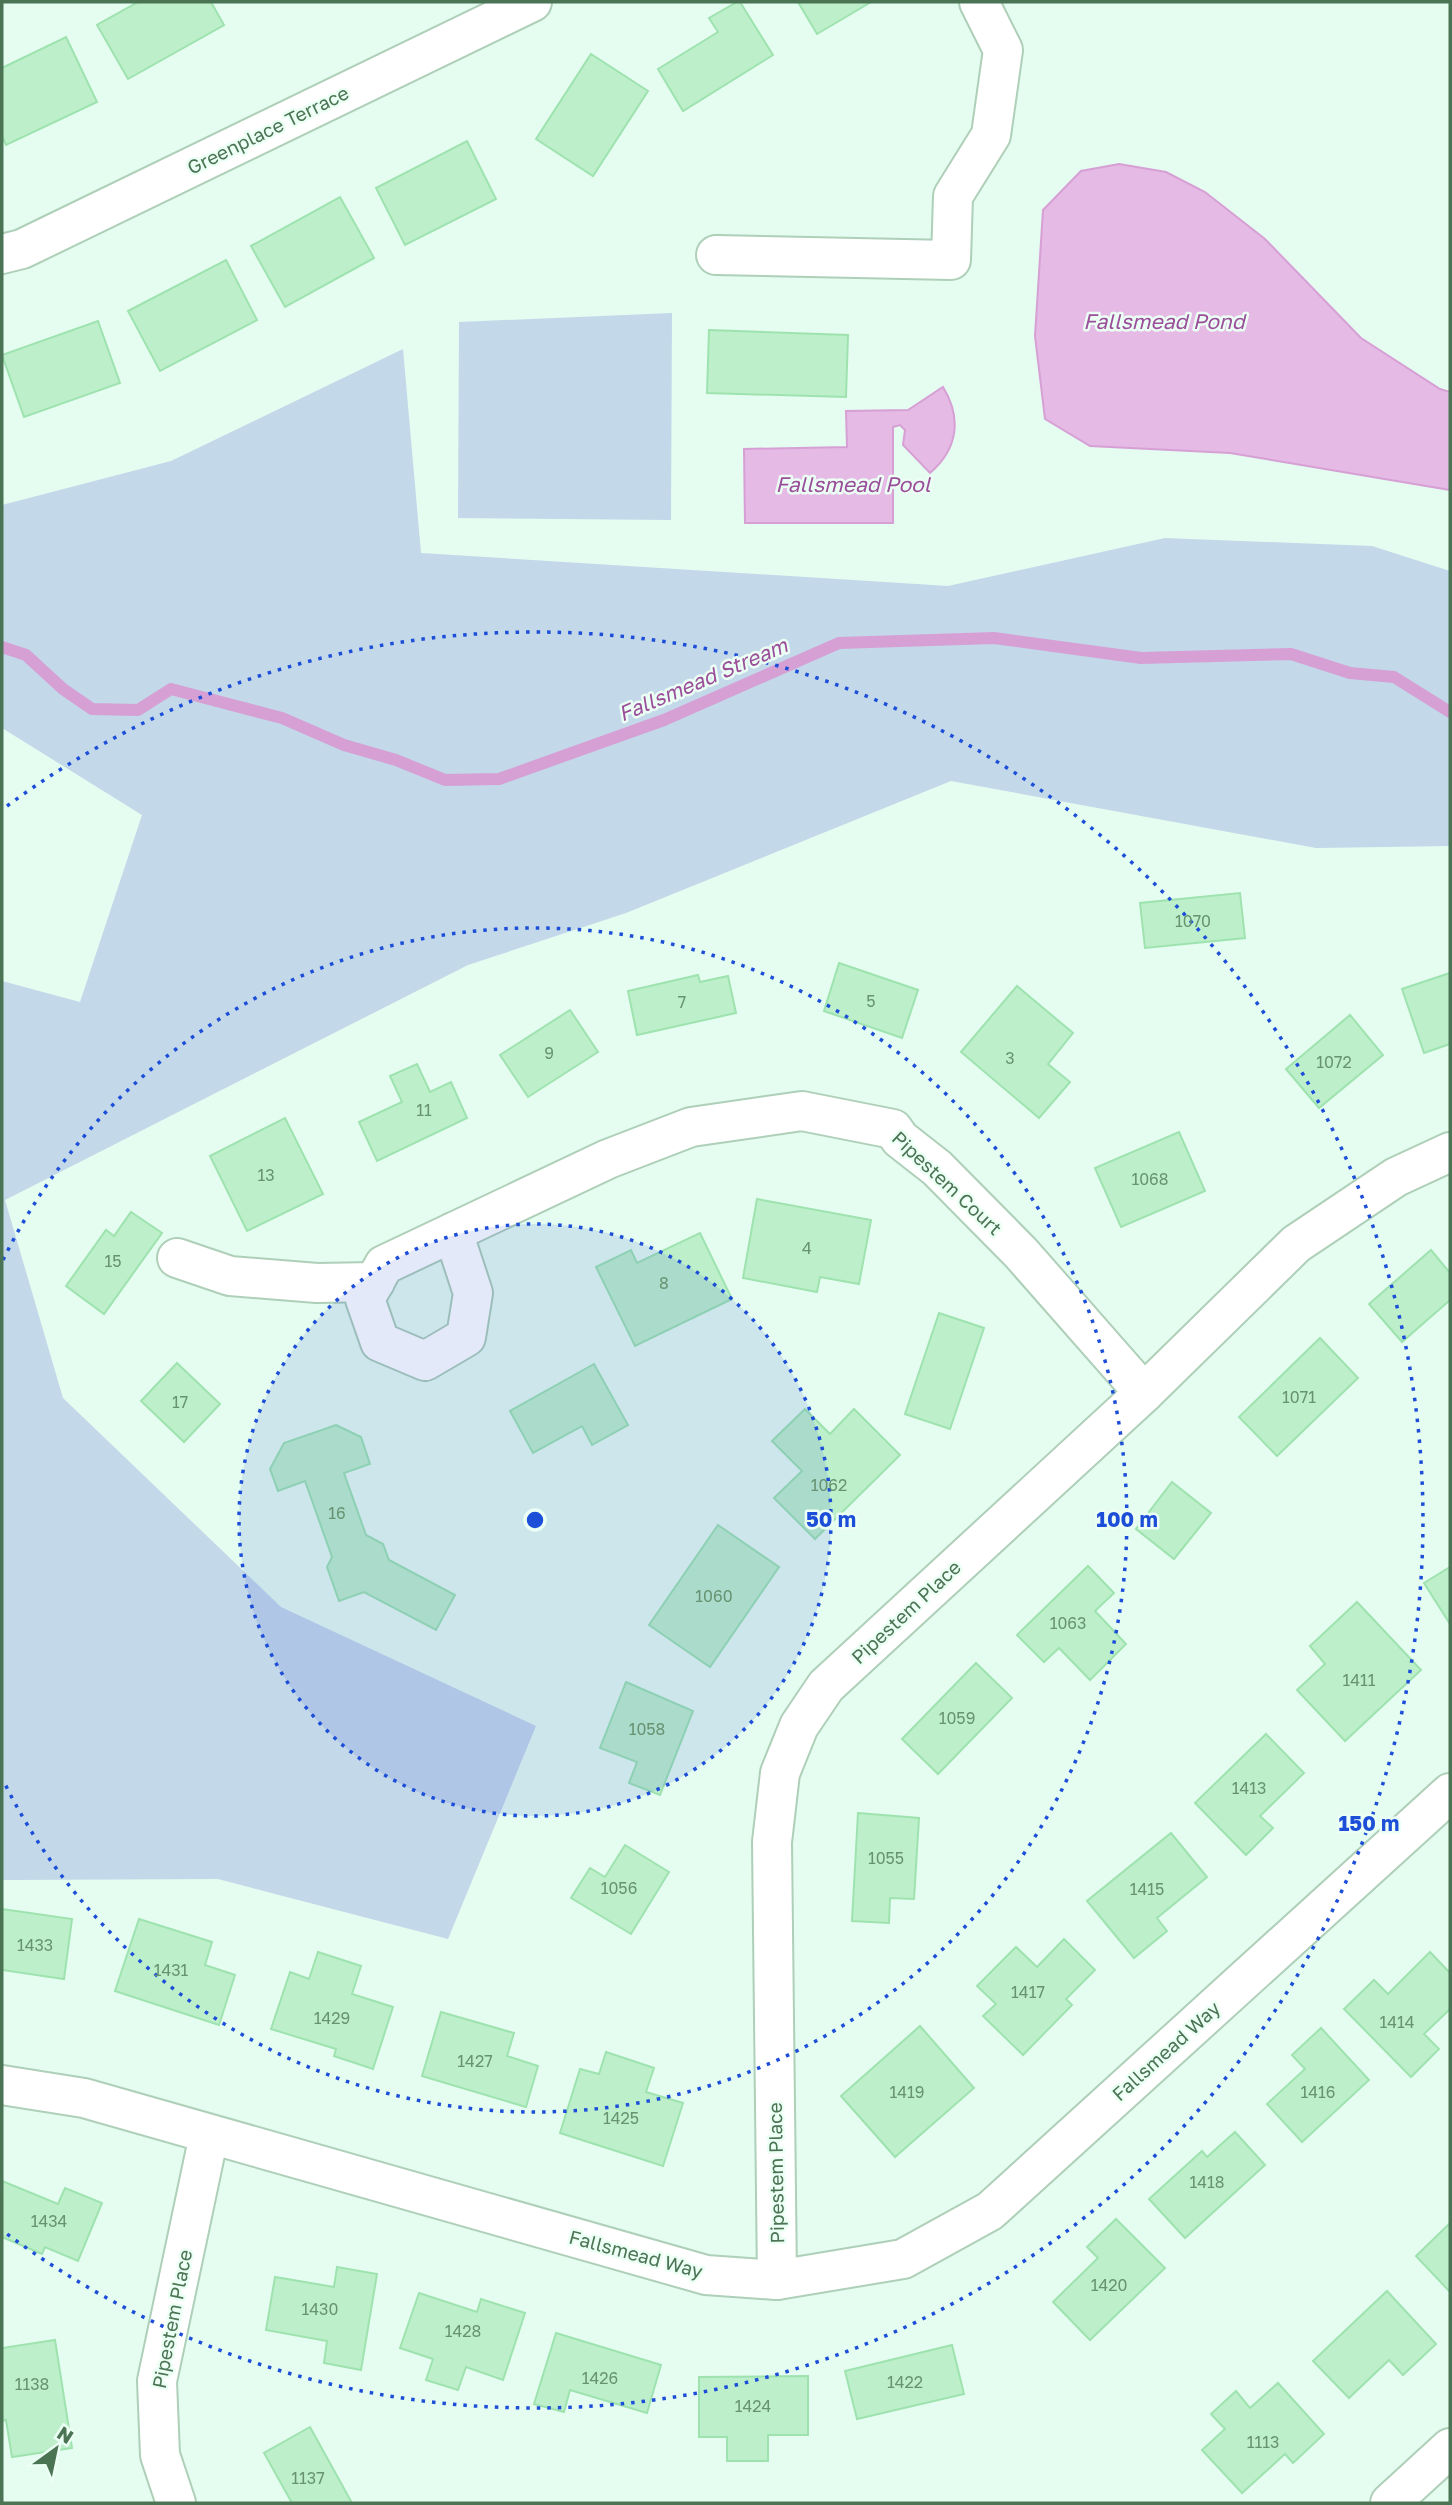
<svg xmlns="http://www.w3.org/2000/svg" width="1452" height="2505" viewBox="0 0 1452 2505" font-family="'Golos Text',sans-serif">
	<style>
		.green { fill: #c3d8e9 }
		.water { fill: #e5bae4; stroke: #d6a0d5; stroke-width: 2 }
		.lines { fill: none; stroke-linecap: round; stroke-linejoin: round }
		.stream { stroke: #d6a0d5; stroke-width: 12 }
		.building { fill: #bdf0ca; stroke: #9ee3af; stroke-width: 2 }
		.minor-casing { stroke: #aecfb8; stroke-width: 42 }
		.minor { stroke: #fff; stroke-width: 38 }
		.ring { fill: none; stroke: #1d4ed8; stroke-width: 3.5; stroke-dasharray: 3.5 7 }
		.labels { text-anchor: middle; stroke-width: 5; stroke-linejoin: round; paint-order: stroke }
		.number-label { font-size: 16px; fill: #689372 }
		.street-label { font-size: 19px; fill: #4b7454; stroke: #ebfff4 }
		.water-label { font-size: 21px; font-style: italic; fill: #9b4e99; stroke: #ebfff4 }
		.centre { fill: #1d4ed8; stroke: #ebfff4; stroke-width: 3.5 }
		.ring-label { font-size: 21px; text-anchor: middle; font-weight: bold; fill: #1d4ed8; stroke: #ebfff4; stroke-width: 5; stroke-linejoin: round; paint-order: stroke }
	</style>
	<rect width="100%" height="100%" fill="#e5fcf0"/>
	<g class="green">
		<polygon points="672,313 671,520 458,518 459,322"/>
		<polygon points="403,349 421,553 948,586 1165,538 1372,546 1450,571 1450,846 1316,848 951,781 626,913 468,965 5,1200 63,1398 281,1607 536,1726 448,1939 218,1879 2,1880 2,981 80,1002 142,815 2,728 2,505 171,461"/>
	</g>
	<g class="water">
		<polygon points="1119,164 1166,172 1205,192 1265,239 1361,338 1440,389 1450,392 1450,490 1230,453 1090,446 1045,419 1035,336 1043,210 1081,171"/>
		<path d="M943,387C962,418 958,449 930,473L903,445L905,430L900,425L893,427V523H745L744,449L847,447L846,411L908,410Z"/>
	</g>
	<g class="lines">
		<polyline class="stream" points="2,647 26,655 63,689 92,709 138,710 171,689 282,718 344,745 396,760 445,780 499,779 664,720 839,643 994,638 1141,658 1291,654 1350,673 1394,677 1450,712"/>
	</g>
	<g class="building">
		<polygon points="138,2 211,2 224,25 128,79 97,25"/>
		<polygon points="737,2 740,2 773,55 683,111 658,69 718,32 709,18"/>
		<polygon points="798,2 871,2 817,34"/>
		<polygon points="66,37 97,102 6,145 2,136 2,68"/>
		<polygon points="591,54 648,91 593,176 536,139"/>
		<polygon points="467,141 496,199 405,245 376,188"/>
		<polygon points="340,197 374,258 285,307 251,246"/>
		<polygon points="226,260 257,320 160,371 128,311"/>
		<polygon points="98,321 120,383 24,417 2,355"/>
		<polygon points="709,330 848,335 846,397 707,393"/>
		<polygon points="1240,893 1245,938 1145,948 1140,903"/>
		<polygon points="839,963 918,990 902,1038 824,1011"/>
		<polygon points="1450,973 1450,1044 1424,1053 1402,989"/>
		<polygon points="698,975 700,982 728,976 736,1013 637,1035 628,991"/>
		<polygon points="1017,986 1073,1033 1048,1064 1070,1082 1039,1118 961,1052"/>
		<polygon points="570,1010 598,1052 528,1097 500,1055"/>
		<polygon points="1350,1015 1383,1055 1319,1108 1286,1069"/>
		<polygon points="417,1064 430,1092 451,1082 467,1118 377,1161 359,1122 402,1102 390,1076"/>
		<polygon points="285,1118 323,1194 247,1231 210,1156"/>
		<polygon points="1179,1132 1205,1191 1121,1227 1095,1168"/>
		<polygon points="757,1199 871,1220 859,1284 820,1277 817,1292 743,1278"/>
		<polygon points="131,1212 162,1233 104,1314 66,1286 106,1230 114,1236"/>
		<polygon points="700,1233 732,1299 635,1346 596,1267 631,1250 637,1263"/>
		<polygon points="1431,1250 1450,1273 1450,1300 1402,1342 1369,1304"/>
		<polygon points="939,1313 984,1328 950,1429 905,1414"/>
		<polygon points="1320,1338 1358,1378 1277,1456 1239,1417"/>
		<polygon points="177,1363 220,1404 184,1442 141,1401"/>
		<polygon points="594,1364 628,1425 592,1445 582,1426 533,1453 510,1411"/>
		<polygon points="805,1409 830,1434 854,1409 900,1455 815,1539 774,1498 802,1471 772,1441"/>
		<polygon points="336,1425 361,1437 370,1464 344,1473 366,1535 383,1544 389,1560 455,1595 436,1630 364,1592 339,1601 327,1567 332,1557 305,1481 278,1491 270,1469 284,1443"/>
		<polygon points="1172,1482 1211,1513 1174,1559 1136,1529"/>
		<polygon points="718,1525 779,1567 710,1667 649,1625"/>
		<polygon points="1088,1566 1114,1593 1095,1611 1126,1644 1090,1680 1059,1648 1044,1662 1017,1635"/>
		<polygon points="1450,1567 1450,1624 1424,1583"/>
		<polygon points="1357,1602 1421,1670 1345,1741 1297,1690 1325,1664 1310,1646"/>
		<polygon points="976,1663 1012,1698 938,1774 902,1739"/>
		<polygon points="626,1682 693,1711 660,1795 629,1783 637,1762 600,1748"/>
		<polygon points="1266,1734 1304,1773 1260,1816 1273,1828 1246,1855 1195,1803"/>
		<polygon points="858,1813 919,1818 914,1899 890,1898 889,1923 852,1921"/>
		<polygon points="1171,1833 1207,1877 1157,1918 1167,1931 1134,1958 1087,1901"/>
		<polygon points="625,1845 669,1872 631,1934 571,1898 590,1868 605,1877"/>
		<polygon points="2,1909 72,1919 64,1979 2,1970"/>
		<polygon points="139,1919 212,1942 205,1965 235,1975 219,2025 115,1991"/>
		<polygon points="1064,1939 1095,1970 1066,1999 1072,2005 1023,2055 983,2016 996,2004 977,1986 1016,1947 1037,1967"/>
		<polygon points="318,1952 361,1966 352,1994 393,2007 373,2069 334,2056 336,2049 271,2029 290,1972 309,1979"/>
		<polygon points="1430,1952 1450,1973 1450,2009 1424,2034 1439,2049 1411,2077 1344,2009 1374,1980 1388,1994"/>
		<polygon points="441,2012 514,2033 507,2056 538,2066 526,2107 422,2076"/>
		<polygon points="920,2026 974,2088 895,2157 841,2096"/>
		<polygon points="1321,2028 1369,2080 1302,2142 1267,2104 1305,2069 1292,2055"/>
		<polygon points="606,2052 654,2068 646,2092 683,2103 663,2166 560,2133 580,2069 599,2074"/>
		<polygon points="1235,2132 1265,2165 1185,2238 1149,2199 1202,2151 1207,2157"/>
		<polygon points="2,2181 58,2204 65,2188 102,2203 78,2261 45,2247 42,2254 2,2237"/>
		<polygon points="1116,2219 1165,2268 1090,2340 1053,2302 1098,2258 1087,2247"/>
		<polygon points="1450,2223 1450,2292 1416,2256"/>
		<polygon points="337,2267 377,2274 361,2370 324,2363 327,2341 266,2330 275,2277 334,2287"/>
		<polygon points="1387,2291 1436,2344 1403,2375 1389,2360 1349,2398 1313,2361"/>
		<polygon points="419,2293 477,2312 481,2299 525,2313 503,2380 466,2367 458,2390 426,2380 433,2359 400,2348"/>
		<polygon points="556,2333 661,2365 647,2413 570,2390 564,2412 534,2404"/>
		<polygon points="55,2340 72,2448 12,2457 6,2420 2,2421 2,2348"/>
		<polygon points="952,2345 964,2394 857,2419 845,2371"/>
		<polygon points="808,2376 808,2435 768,2435 768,2461 727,2461 727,2437 699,2437 699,2377"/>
		<polygon points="1278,2383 1324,2434 1293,2463 1285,2454 1242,2493 1202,2450 1225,2429 1211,2414 1236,2391 1250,2408"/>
		<polygon points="310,2427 352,2503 292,2503 264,2453"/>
	</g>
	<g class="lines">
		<g class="minor-casing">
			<g id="minor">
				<polyline points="2,254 22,249 532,2"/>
				<polyline points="716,255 951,260 953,196 991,135 1003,50 979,2"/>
				<polyline points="453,1232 473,1293 466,1337 425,1361 380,1342 365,1299 384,1265 608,1159 691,1127 802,1111 893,1129 900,1139 937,1168 1021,1253 1144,1393"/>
				<polyline points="177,1258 230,1276 317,1283 375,1282"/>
				<polyline points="2,2085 84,2098 706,2275 777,2280 903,2259 990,2211 1450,1793"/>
				<polyline points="777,2280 772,1842 780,1773 799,1726 826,1686 1144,1393 1296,1244 1396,1177 1450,1152"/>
				<polyline points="176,2503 160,2455 157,2381 209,2135"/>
				<polyline points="1390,2503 1450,2448"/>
			</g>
		</g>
		<use href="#minor" class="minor"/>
	</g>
	<circle cx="535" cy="1520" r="296" fill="#1d4ed8" fill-opacity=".12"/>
	<g class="ring">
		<circle cx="535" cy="1520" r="296"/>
		<path d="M3 1260A592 592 0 1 1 3 1780"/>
		<path d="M7 806A888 888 0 1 1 7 2234"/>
	</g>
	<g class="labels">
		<g class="number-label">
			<text x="1193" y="927">1070</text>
			<text x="871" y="1007">5</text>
			<text x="682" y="1008">7</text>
			<text x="549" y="1059">9</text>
			<text x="1010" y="1064">3</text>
			<text x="1334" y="1068">1072</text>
			<text x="424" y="1116">11</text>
			<text x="266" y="1181">13</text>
			<text x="1150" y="1185">1068</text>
			<text x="807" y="1254">4</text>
			<text x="113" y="1267">15</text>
			<text x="664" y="1289">8</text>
			<text x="1299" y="1403">1071</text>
			<text x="180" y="1408">17</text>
			<text x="829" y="1491">1062</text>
			<text x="337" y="1519">16</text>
			<text x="714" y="1602">1060</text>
			<text x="1068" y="1629">1063</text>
			<text x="1359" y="1686">1411</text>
			<text x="957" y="1724">1059</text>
			<text x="647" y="1735">1058</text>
			<text x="1249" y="1794">1413</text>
			<text x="886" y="1864">1055</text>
			<text x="619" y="1894">1056</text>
			<text x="1147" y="1895">1415</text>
			<text x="35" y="1951">1433</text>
			<text x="171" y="1976">1431</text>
			<text x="1028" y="1998">1417</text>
			<text x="332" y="2024">1429</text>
			<text x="1397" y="2028">1414</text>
			<text x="475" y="2067">1427</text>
			<text x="907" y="2098">1419</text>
			<text x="1318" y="2098">1416</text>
			<text x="621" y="2124">1425</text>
			<text x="1207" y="2188">1418</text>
			<text x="49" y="2227">1434</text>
			<text x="1109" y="2291">1420</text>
			<text x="320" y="2315">1430</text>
			<text x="463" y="2337">1428</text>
			<text x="600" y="2384">1426</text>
			<text x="905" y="2388">1422</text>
			<text x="32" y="2390">1138</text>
			<text x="753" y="2412">1424</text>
			<text x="1263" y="2448">1113</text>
			<text x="308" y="2484">1137</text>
		</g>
		<g class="street-label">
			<text transform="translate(268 130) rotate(-26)" y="7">Greenplace Terrace</text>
			<text transform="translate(947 1183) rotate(43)" y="7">Pipestem Court</text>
			<text transform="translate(906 1612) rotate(-43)" y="7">Pipestem Place</text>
			<text transform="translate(1166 2051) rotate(-42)" y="7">Fallsmead Way</text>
			<text transform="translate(776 2173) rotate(-91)" y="7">Pipestem Place</text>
			<text transform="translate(636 2254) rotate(15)" y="7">Fallsmead Way</text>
			<text transform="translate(172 2319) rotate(-79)" y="7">Pipestem Place</text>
		</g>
		<g class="water-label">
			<text x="1164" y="329">Fallsmead Pond</text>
			<text x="853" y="492">Fallsmead Pool</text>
			<text transform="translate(703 680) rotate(-23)" y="7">Fallsmead Stream</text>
		</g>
	</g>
	<circle cx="535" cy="1520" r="10" class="centre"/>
	<g class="ring-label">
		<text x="831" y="1527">50 m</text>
		<text x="1127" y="1527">100 m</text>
		<text x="1369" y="1831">150 m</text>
	</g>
	<rect width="1452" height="2505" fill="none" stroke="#4b7454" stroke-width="7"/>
	<g transform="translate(56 2449) rotate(33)" stroke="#ebfff4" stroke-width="5" paint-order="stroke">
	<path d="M0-5L12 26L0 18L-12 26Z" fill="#4b7454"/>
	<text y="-10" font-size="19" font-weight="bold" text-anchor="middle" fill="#4b7454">N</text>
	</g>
</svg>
